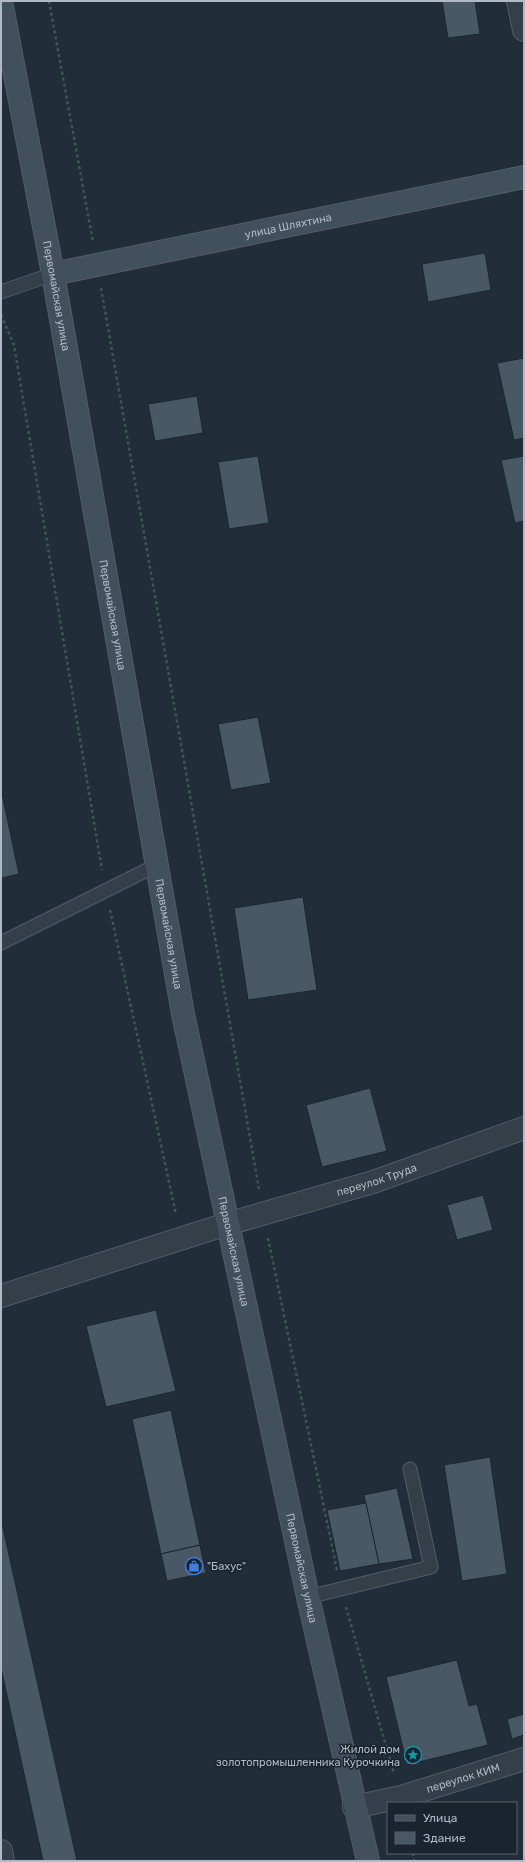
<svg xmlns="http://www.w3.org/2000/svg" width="525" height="1862" viewBox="0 0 525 1862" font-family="Rubik,sans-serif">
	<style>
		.building { fill: #495865; stroke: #1c2630 }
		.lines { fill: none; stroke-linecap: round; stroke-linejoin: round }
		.lane-casing { stroke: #525d67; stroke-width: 15 }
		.street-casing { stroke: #525d67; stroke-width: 24 }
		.secondary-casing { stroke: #525d67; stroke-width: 24 }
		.path { stroke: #405656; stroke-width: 2.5; stroke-dasharray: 3 3; stroke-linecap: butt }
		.lane { stroke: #343f49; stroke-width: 13 }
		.street { stroke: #343f49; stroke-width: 22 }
		.secondary { stroke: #424f5c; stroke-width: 22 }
		.labels { text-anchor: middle; stroke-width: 3; stroke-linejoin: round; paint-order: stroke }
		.street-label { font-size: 11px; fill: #afbac6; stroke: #1a242e }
		.poi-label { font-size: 11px; fill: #afbac6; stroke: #1a242e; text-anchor: start }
	</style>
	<rect width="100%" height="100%" fill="#212e39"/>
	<g class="building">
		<polygon points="442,1 475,1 480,34 448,38"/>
		<polygon points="485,253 491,290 428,302 422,264"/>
		<polygon points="524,358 524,438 514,440 497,363"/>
		<polygon points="197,396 203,433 155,441 148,404"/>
		<polygon points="258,456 269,523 229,529 218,462"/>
		<polygon points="524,456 524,521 515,523 501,460"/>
		<polygon points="258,717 271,783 231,790 218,724"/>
		<polygon points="1,789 19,874 1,878"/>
		<polygon points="303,897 317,990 248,1000 234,908"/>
		<polygon points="370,1088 387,1151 322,1167 306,1105"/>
		<polygon points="483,1195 493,1230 457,1240 447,1205"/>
		<polygon points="156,1310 176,1391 106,1407 86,1326"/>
		<polygon points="171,1410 200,1545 161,1554 132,1419"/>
		<polygon points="490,1457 507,1574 462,1581 444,1465"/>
		<polygon points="397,1488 413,1559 379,1564 364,1495"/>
		<polygon points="366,1503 379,1564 340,1571 327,1510"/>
		<polygon points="1,1519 77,1861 43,1861 1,1668"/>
		<polygon points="200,1545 206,1573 167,1581 161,1554"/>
		<polygon points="457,1660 469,1706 477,1704 488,1745 407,1765 386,1677"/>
		<polygon points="524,1714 524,1735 512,1739 507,1719"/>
	</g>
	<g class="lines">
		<g class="lane-casing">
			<g id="lane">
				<polyline points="1,292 53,274"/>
				<polyline points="1,943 157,865"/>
				<polyline points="308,1597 431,1567 410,1469"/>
			</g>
		</g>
		<g class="street-casing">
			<g id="street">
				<polyline points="518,1 524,30"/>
				<path id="s1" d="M1,1296L227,1224L373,1182L524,1128"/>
				<path id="s2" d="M354,1807L401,1797L524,1759"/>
				<polyline points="1,1851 3,1861"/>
			</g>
		</g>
		<g class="secondary-casing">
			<g id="secondary">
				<path id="s3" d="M1,1L53,274L183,1014L308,1597L368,1861"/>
				<path id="s4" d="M53,274L524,177"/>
			</g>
		</g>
		<g class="path">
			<polyline points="49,1 93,242"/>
			<polyline points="101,288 259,1189"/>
			<polyline points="1,315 14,345 102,870"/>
			<polyline points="110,910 176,1214"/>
			<polyline points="268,1238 337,1570"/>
			<polyline points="346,1607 394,1774"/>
			<polyline points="413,1853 414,1861"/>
		</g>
		<use href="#lane" class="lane"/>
		<use href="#street" class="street"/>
		<use href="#secondary" class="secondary"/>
	</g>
	<defs>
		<g id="shop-ring" transform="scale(0.9)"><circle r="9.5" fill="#1a242e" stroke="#3f7fe0" stroke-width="1.5"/><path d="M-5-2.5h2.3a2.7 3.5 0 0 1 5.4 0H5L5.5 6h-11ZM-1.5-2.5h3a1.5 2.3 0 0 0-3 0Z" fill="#3f7fe0"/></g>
		<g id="sight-ring" transform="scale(0.9)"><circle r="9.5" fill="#1a242e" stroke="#0f9aa8" stroke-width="1.5"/><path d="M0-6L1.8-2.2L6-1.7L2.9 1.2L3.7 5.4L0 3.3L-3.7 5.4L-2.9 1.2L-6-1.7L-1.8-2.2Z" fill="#0f9aa8"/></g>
	</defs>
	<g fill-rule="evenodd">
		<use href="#shop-ring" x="194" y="1566"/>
		<use href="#sight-ring" x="413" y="1755"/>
	</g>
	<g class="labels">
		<g class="street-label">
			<text dy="4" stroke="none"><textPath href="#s4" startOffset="240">улица Шляхтина</textPath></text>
			<text dy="4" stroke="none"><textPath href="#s3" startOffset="300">Первомайская улица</textPath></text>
			<text dy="4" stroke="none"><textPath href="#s3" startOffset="624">Первомайская улица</textPath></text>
			<text dy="4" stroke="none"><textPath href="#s3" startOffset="948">Первомайская улица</textPath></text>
			<text dy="4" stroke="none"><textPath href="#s1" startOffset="393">переулок Труда</textPath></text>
			<text dy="4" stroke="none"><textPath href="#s3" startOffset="1272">Первомайская улица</textPath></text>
			<text dy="4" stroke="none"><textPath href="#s3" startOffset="1596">Первомайская улица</textPath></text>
			<text dy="4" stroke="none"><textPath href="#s2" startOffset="113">переулок КИМ</textPath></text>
		</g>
		<g class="poi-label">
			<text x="207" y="1570">"Бахус"</text>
			<text x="400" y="1753" text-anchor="end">Жилой дом<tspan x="400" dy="13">золотопромышленника Курочкина</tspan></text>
		</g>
	</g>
	<rect width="525" height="1862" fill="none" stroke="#afbac6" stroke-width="4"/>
	<rect x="387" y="1802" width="130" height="52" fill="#1a242e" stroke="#56606b"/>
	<rect x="395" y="1815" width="20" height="6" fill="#424f5c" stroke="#56606b"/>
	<text x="423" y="1822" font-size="12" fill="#afbac6">Улица</text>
	<rect x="395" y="1832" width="20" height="12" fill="#495865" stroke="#56606b"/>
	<text x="423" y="1842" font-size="12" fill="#afbac6">Здание</text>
</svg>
